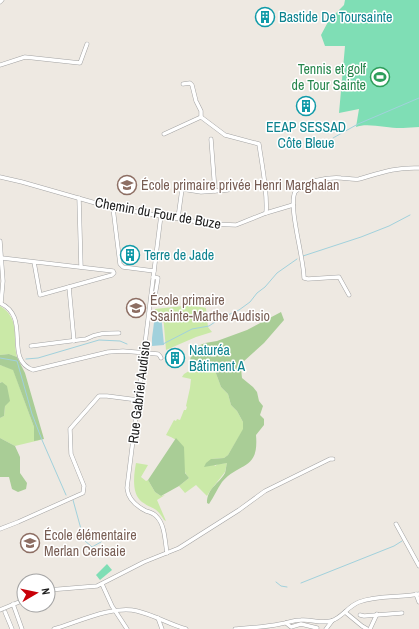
<svg xmlns="http://www.w3.org/2000/svg" width="419" height="629" viewBox="0 0 419 629" font-family="'Archivo Narrow',sans-serif">
	<style>
		.grass { fill: #cae9a7 }
		.forest { fill: #a9cd96 }
		.pitch { fill: #7fdeb5 }
		.water { fill: #a1d1dc }
		.lines { fill: none; stroke-linecap: round; stroke-linejoin: round }
		.stream { stroke: #a1d1dc; stroke-width: 1 }
		.street-casing { stroke: #a3a3a3; stroke-width: 4.5 }
		.street { stroke: #fff; stroke-width: 3.5 }
		.labels { text-anchor: middle; stroke-width: 3; stroke-linejoin: round; paint-order: stroke }
		.culture-label { font-size: 14px; fill: #0d838f; stroke: #fff; text-anchor: start }
		.leisure-label { font-size: 14px; fill: #27864d; stroke: #fff; text-anchor: end }
		.education-label { font-size: 14px; fill: #785e54; stroke: #fff; text-anchor: start }
		.street-label { font-size: 14px; fill: #1c1c1c; stroke: #fff }
	</style>
	<rect width="100%" height="100%" fill="#eee9e2"/>
	<g class="grass">
		<polygon points="192,305 206,308 208,327 212,332 196,337 166,350 163,314 155,315 155,309"/>
		<path d="M0,306C21,319 12,337 17,357L9,354L0,355Z"/>
		<path d="M190,360L197,361H206L214,368L221,387L228,394L231,405L237,411L243,422V430L228,455L224,458L211,459L215,466L218,464L227,463L225,472L210,491L207,496L196,485L185,493L179,486L189,478C174,462 198,447 166,435L174,420L176,421L177,419L180,420L184,410H186L187,407L186,406L190,388L191,379L182,377L184,374L189,371Z"/>
		<polygon points="0,365 13,369 34,427 40,440 15,446 0,438 0,418 4,416 5,406 2,382 0,383"/>
		<path d="M136,463L148,465L141,477L146,481L148,480L155,492L161,496L165,495L157,500L166,521L164,520C156,506 153,510 142,502C131,494 134,474 136,463Z"/>
	</g>
	<g class="forest">
		<path d="M281,312L284,320L264,343L243,362L241,369L242,378L253,387L257,392L259,401L263,406L260,415L264,419V425L256,435C259,471 240,461 222,482C217,489 214,497 209,504L207,503C207,488 219,484 225,473C226,470 226,466 227,463L204,467L206,463L211,459L224,458L228,455L243,429V422L237,411L231,405L228,394L221,387L214,368L206,361H197L190,360L193,348L205,343L217,341L247,330Z"/>
		<polygon points="9,354 17,357 25,373 44,439 34,441 34,427 13,370 0,365 0,355"/>
		<polygon points="2,382 7,386 10,401 5,406 4,416 0,418 0,383"/>
		<polygon points="0,438 15,446 20,457 20,473 27,483 26,489 18,492 12,489 9,477 0,477"/>
		<polygon points="176,438 184,447 185,473 189,478 179,486 161,496 155,492 148,480"/>
	</g>
	<g class="pitch">
		<path d="M345,0H419V127C414,127 408,128 403,128C391,129 367,122 356,127L359,109L339,113L345,46H325L321,35L329,20L344,5Z"/>
		<polygon points="107,564 112,570 100,580 96,575"/>
	</g>
	<polygon class="water" points="161,314 164,345 152,346 152,338 155,315"/>
	<g class="lines">
		<g class="stream">
			<polyline points="333,138 358,124 419,98"/>
			<polyline points="303,256 361,237 389,226 410,215"/>
			<polyline points="163,344 192,329 209,326 221,318 239,310 250,302 257,293 265,287 277,273 297,259"/>
			<polyline points="0,358 17,361 32,414 42,440 66,495"/>
			<polyline points="26,359 38,358 99,340 120,341 127,344"/>
			<polyline points="73,500 84,540 92,547 101,542"/>
			<polyline points="276,582 281,586 287,587"/>
			<polyline points="301,583 394,546 402,541"/>
		</g>
		<g class="street-casing">
			<g id="street">
				<polyline points="0,2 2,0"/>
				<polyline points="0,65 25,57 80,63 87,44"/>
				<polyline points="183,84 190,83 192,85 196,101 201,111 201,117"/>
				<path d="M164,134L201,117L225,135L259,144C262,166 268,192 266,213"/>
				<polyline points="0,177 22,182 113,208 211,224 236,225 266,213 293,205"/>
				<polyline points="215,191 228,190"/>
				<polyline points="79,198 81,267"/>
				<polyline points="113,208 120,264 123,267 154,271"/>
				<path d="M161,215L127,488C128,499 136,506 146,511C150,512 154,513 157,517C165,525 165,542 167,553"/>
				<polyline points="178,218 182,189 201,192 215,191 211,139"/>
				<polyline points="0,241 3,281 1,303"/>
				<polyline points="2,258 113,271 114,273 112,275 40,295 34,262"/>
				<polyline points="153,277 158,278 155,296"/>
				<polyline points="69,287 74,341"/>
				<path d="M349,295L339,277L308,279L304,278C304,258 288,207 295,192C306,181 326,177 341,178C346,178 353,180 359,179C380,173 396,167 419,168"/>
				<path d="M0,303C32,317 3,359 33,370L108,352L123,351L158,354L160,356L161,358"/>
				<path d="M31,346L86,339C97,333 106,333 119,333"/>
				<polyline points="396,524 419,566"/>
				<polyline points="0,529 18,522 83,493 84,486 71,454 70,429 99,396 107,396 138,400"/>
				<polyline points="102,584 112,606 127,629"/>
				<polyline points="48,590 97,586 144,562 179,548 239,510 265,491 330,459 333,459"/>
				<polyline points="416,594 419,602"/>
				<polyline points="13,604 22,629"/>
				<polyline points="0,610 24,600"/>
				<polyline points="5,612 12,629"/>
				<polyline points="345,612 362,626 367,629"/>
				<polyline points="360,615 364,616 402,613"/>
				<polyline points="158,618 162,629"/>
				<polyline points="286,623 291,627 301,624 317,628"/>
				<path d="M54,629C78,622 113,605 137,611C154,615 169,624 186,629"/>
				<path d="M235,629C250,628 266,627 280,624C287,623 294,620 301,620C311,619 321,624 331,621C342,618 348,606 359,602C378,595 399,598 419,594"/>
				<polyline points="326,629 332,621"/>
				<polyline points="370,629 377,614"/>
			</g>
		</g>
		<use href="#street" class="street"/>
	</g>
	<defs>
		<g id="building-ring" transform="scale(1)"><circle r="9.5" fill="#fff" stroke="#0f9aa8" stroke-width="1.5"/><path d="M-4-6H4V6H1V3H-1V6H-4ZM-2.5-4.3h1.7v1.8h-1.7ZM.8-4.3h1.7v1.8H.8ZM-2.5-1h1.7V.8h-1.7ZM.8-1h1.7V.8H.8Z" fill="#0f9aa8"/></g>
		<g id="stadium-ring" transform="scale(1)"><circle r="9.5" fill="#fff" stroke="#2e9e5b" stroke-width="1.5"/><path d="M0-5a6.5 5 0 1 0 0 10a6.5 5 0 1 0 0-10ZM-3.5-1.8h7v3.6h-7Z" fill="#2e9e5b"/></g>
		<g id="school-ring" transform="scale(1)"><circle r="9.5" fill="#fff" stroke="#8d6e63" stroke-width="1.5"/><path d="M0-5L7-2L0 1L-7-2ZM-4 1L0 2.5L4 1V4Q0 6-4 4Z" fill="#8d6e63"/></g>
	</defs>
	<g fill-rule="evenodd">
		<use href="#building-ring" x="265" y="17"/>
		<use href="#stadium-ring" x="380" y="77"/>
		<use href="#building-ring" x="306" y="106"/>
		<use href="#school-ring" x="127" y="185"/>
		<use href="#building-ring" x="130" y="255"/>
		<use href="#school-ring" x="136" y="308"/>
		<use href="#building-ring" x="175" y="358"/>
		<use href="#school-ring" x="30" y="543"/>
	</g>
	<g class="labels">
		<g class="culture-label">
			<text x="279" y="22">Bastide De Toursainte</text>
			<text x="306" y="132" text-anchor="middle">EEAP SESSAD<tspan x="306" dy="16">Côte Bleue</tspan></text>
			<text x="144" y="260">Terre de Jade</text>
			<text x="189" y="355">Naturéa<tspan x="189" dy="16">Bâtiment A</tspan></text>
		</g>
		<g class="leisure-label">
			<text x="366" y="74">Tennis et golf<tspan x="366" dy="16">de Tour Sainte</tspan></text>
		</g>
		<g class="education-label">
			<text x="141" y="190">École primaire privée Henri Marghalan</text>
			<text x="150" y="305">École primaire<tspan x="150" dy="16">Ssainte-Marthe Audisio</tspan></text>
			<text x="44" y="540">École élémentaire<tspan x="44" dy="16">Merlan Cerisaie</tspan></text>
		</g>
		<g class="street-label">
			<text transform="translate(158 213) rotate(10)" y="5">Chemin du Four de Buze</text>
			<text transform="translate(139 392) rotate(-83)" y="5">Rue Gabriel Audisio</text>
		</g>
	</g>
	<g transform="translate(36 593) rotate(81)"><circle r="19" fill="#ffffff" stroke="#a4a4a4"/>
	<path d="M0-3L7 15L0 10L-7 15Z" fill="#c80008"/>
	<text y="-6" font-size="11" font-weight="bold" text-anchor="middle" fill="#1c1c1c">N</text>
	</g>
</svg>
